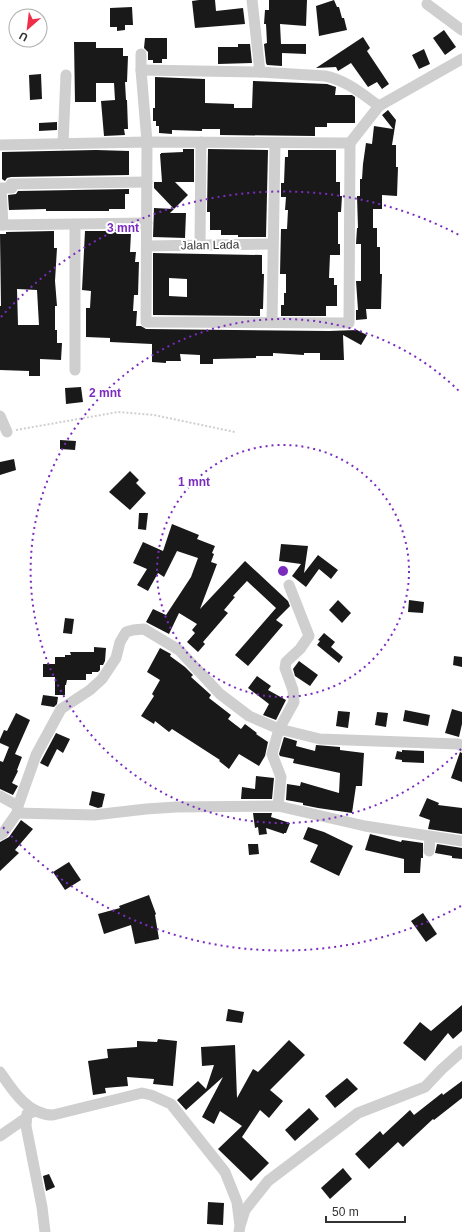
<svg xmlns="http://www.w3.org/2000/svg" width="462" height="1232" viewBox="0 0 462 1232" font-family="Helvetica,sans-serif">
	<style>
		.building { fill: #191919; fill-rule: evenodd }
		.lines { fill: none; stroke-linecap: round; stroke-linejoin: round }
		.path { stroke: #cfcfcf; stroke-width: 2; stroke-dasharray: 2 2; stroke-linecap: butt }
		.street { stroke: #cfcfcf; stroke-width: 11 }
		.ring { fill: none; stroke: #7b2cbf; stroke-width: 2; stroke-dasharray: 2 4 }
		.labels { text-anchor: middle; stroke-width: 4; stroke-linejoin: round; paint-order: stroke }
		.street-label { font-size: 12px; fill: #323232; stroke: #fff }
		.centre { fill: #7b2cbf; stroke: #fff; stroke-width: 2 }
		.ring-label { font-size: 12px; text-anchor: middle; font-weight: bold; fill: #7b2cbf; stroke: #fff; stroke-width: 4; stroke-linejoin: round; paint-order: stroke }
	</style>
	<rect width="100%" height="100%" fill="#fff"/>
	<g class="building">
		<polygon points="199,0 215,0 216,11 243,8 245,24 195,28 192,1"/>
		<polygon points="269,0 307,0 306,26 280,24 281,44 306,44 306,54 282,53 282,66 267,65 266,63 264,44 267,43 266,24 264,24 265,10 269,10"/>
		<polygon points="334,0 337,7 339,7 342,18 344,18 347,30 319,36 316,6"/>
		<polygon points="132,7 133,25 125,25 125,30 117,31 117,27 110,27 110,8"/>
		<polygon points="444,30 456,47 445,55 433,38"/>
		<polygon points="363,37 370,48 367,51 389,84 382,89 377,82 368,87 351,63 338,71 336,67 316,68"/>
		<polygon points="145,38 167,38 167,59 162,59 162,63 153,63 153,60 148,60 148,52 144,48"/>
		<polygon points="74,42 96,42 96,48 123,48 123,56 128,56 127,82 125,82 126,100 127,100 128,129 124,129 125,135 104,136 101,101 115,100 114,83 96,83 96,102 75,102"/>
		<polygon points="238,44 250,44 252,63 218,64 218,47 238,47"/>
		<polygon points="424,49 430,64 419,69 412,55"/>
		<polygon points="41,74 42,99 30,100 29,75"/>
		<polygon points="155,77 205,79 205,103 234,104 234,108 252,108 253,81 327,84 336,87 335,95 352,95 355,97 355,123 327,123 327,127 315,127 315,136 220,135 220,129 202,129 202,131 172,130 172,134 159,133 159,126 156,126 156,121 153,121 153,108 155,108"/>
		<polygon points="388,110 396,120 392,145 396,145 396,167 398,167 397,196 382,195 382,209 373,209 373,228 377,228 377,247 380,247 380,274 382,274 381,309 366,309 367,319 356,320 356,310 358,310 356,281 361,281 361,244 356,244 357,228 358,228 357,196 360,196 360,179 362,179 363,164 366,143 372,144 374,126 393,129 382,115"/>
		<polygon points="57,122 57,130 39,131 39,123"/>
		<polygon points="183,149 194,149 194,182 175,182 188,195 170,213 186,213 185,238 153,237 154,208 174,209 154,188 154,182 162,182 160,154 161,154 161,153 183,152"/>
		<polygon points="208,149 268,150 266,237 238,237 238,235 221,235 221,230 210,230 210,212 207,212"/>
		<polygon points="96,150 129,151 129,175 11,177 7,178 5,181 2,179 2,152"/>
		<polygon points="288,150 336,150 336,182 340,182 340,196 342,196 341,212 338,212 338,244 340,244 340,255 330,255 329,278 334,278 334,285 337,285 337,306 326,306 326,316 281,316 281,305 284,305 284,293 286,293 286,274 280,274 281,229 287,229 288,210 285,210 286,197 281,197 281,183 284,183 285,157 288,157"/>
		<polygon points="129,189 129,194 125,194 125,209 109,209 109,211 46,211 46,209 9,210 8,195 16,194 18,191"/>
		<path d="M54,231V248H57L55,281L57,306H55V330H57V343H62L61,360L40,359V376H29V371L0,370V306H1L0,234H6V232ZM17,289L37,290L39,325H18Z"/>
		<polygon points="85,231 109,231 109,232 131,233 130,252 136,252 135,262 139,262 138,295 134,295 133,311 137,311 136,326 141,326 146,329 329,331 357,330 367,335 361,345 343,335 344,360 320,360 320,353 304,353 304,355 273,353 273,356 256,356 256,358 213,359 213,364 200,364 200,355 180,354 181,361 166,361 166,363 152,362 152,344 110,342 110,338 86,337 86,308 90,308 91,291 82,290"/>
		<path d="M153,253L262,255V274H264L263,309H260V316L153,315ZM169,278L187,279V297L169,296Z"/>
		<polygon points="81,387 83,402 66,404 65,388"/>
		<polygon points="60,440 76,441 75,450 60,449"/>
		<polygon points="14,459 16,470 0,475 0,462"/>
		<polygon points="130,471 139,480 136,483 146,493 130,510 109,492"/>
		<polygon points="139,513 148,513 146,530 138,529"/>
		<polygon points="172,524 199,535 197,539 215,546 212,553 214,554 211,562 217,564 200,609 245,561 288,601 290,606 276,620 283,625 248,666 235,655 276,608 247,581 233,596 235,597 224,610 228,613 203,642 205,644 198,652 187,642 195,633 192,630 197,624 179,613 169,634 146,622 153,609 166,615 191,577 198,558 177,551 164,577 158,573 148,591 137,585 147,569 133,563 143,542 163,551"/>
		<polygon points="281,544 308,546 304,573 318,555 338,570 331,579 319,569 306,587 292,576 301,564 279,561"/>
		<polygon points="338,600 351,613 342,623 329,610"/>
		<polygon points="409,600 424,602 423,613 408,612"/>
		<polygon points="65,618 74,619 72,634 63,633"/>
		<polygon points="324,633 335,642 331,647 343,657 339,663 317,645 320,641 318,640"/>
		<polygon points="94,647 106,648 105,661 103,665 100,665 100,670 98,672 92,672 92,674 86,674 86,680 67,680 66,685 65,685 65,695 55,695 55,677 43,677 43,664 55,664 55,657 65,657 65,655 71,655 70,652 94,652"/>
		<polygon points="160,648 171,654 170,656 185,667 193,675 191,677 211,695 209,698 231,715 228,719 241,729 245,724 257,733 256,734 268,742 265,756 259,766 239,754 229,769 219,761 220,760 172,729 169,732 155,721 154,724 141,716 154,696 152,694 160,680 147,672"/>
		<polygon points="454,656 462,657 462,667 453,665"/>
		<polygon points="299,661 318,675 310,686 295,676 293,669"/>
		<polygon points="257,676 271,686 268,690 286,700 276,720 263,715 269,704 248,688"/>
		<polygon points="43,695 58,697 57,704 54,707 41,705"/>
		<polygon points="452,709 462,712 462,724 459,737 445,733"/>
		<polygon points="405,710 430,715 428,726 403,721"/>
		<polygon points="338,711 350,712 348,728 336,726"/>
		<polygon points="377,712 388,713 386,727 375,725"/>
		<polygon points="16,713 30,720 15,754 22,757 17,770 18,771 12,783 18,786 13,795 0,789 0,761 3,762 9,747 0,743 0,739 4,730 7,731"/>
		<polygon points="56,733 70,739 63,753 57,749 48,767 40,763"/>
		<polygon points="284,737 297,741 296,746 315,751 316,745 340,747 340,750 364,753 362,786 356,786 352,813 318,808 303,805 303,803 286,800 287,784 300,786 301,782 339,793 340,773 293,763 294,759 280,756 279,754"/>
		<polygon points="402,750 424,751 424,763 402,762 402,760 395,759 397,751 402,752"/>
		<polygon points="460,752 462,753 462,782 451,778"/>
		<polygon points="256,776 274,778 272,799 241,799 242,787 255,789"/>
		<polygon points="92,791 105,794 102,807 98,808 89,805"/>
		<polygon points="427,798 439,803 438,805 462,808 462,834 428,829 430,820 419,816"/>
		<polygon points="253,813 272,813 271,817 290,823 286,833 284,833 284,834 266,828 267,834 259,835 258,827 255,828"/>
		<polygon points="21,820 33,829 15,850 19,853 0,871 0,842 9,837"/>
		<polygon points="308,827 324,832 353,846 339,876 310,862 318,845 303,839"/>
		<polygon points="370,834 401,842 402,840 423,843 423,858 421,858 420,873 404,873 404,859 365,850"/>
		<polygon points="248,844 258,844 259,854 249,855"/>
		<polygon points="437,844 462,848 462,859 452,858 452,856 435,853"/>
		<polygon points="69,862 81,880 65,890 53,872"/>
		<polygon points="149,895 156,914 155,915 159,939 135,944 131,925 104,934 98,914 120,908 119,906"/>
		<polygon points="423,913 437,934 426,942 411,921"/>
		<polygon points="462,1005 462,1031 453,1039 448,1033 425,1061 403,1043 420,1022 431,1031"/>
		<polygon points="228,1009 244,1012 242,1023 226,1021"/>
		<polygon points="158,1039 177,1041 173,1086 153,1084 154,1079 127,1077 128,1086 105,1088 106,1093 93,1095 88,1061 108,1058 107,1049 137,1047 137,1041 157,1042"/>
		<polygon points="289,1040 305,1055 270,1090 283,1101 269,1118 260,1110 242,1137 269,1163 251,1181 218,1149 242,1126 220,1111 214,1124 202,1117 223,1077 186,1110 177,1100 198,1081 206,1089 214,1065 202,1066 201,1047 235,1045 237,1098 253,1069 258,1072"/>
		<polygon points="347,1078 358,1089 335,1108 325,1096"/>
		<polygon points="462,1081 462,1098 434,1120 433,1119 403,1147 398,1142 369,1169 355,1154 380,1131 383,1135 410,1110 414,1115 442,1093 443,1095"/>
		<polygon points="309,1108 319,1119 295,1141 285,1130"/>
		<polygon points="343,1168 352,1179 330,1199 321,1188"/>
		<polygon points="49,1174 55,1187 46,1191 43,1176"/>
		<polygon points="208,1202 224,1203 223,1225 207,1224"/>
	</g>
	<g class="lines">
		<polyline class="path" points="16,430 118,412 154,415 235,432"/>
		<g class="street">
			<polyline points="252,0 260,72"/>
			<polyline points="427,4 462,30"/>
			<polyline points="141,54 141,70 147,142 146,322 349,323 350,143"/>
			<path d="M141,70L260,72L325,76C346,80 362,94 379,106"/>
			<polyline points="63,144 66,75"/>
			<polyline points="0,145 147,142 350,143 379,106 462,59"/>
			<polyline points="0,225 147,223"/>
			<polyline points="3,225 1,188 12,188 11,184 147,182"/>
			<polyline points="75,225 75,370"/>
			<polyline points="200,245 201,142"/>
			<polyline points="147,246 273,244"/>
			<polyline points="272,322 275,143"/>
			<polyline points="0,416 7,432"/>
			<polyline points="0,796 18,806"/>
			<polyline points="278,806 281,777 272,754 279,729 294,702 293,690 285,668 286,662 300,649 309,636 289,585"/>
			<polyline points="17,813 94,815 146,809 176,807 278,806 365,826 462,841"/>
			<polyline points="0,835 3,833 17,813 18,806 36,755 61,709 90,690 102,679 116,658 120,642 126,632 133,630 144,629 179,650 220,694 249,716 279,729 320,739 458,744 462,746"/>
			<polyline points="429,851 430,837"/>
			<path d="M0,1072C13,1091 28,1115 53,1115L142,1093L151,1095L171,1104L225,1172L237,1202L240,1226L239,1232"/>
			<polyline points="36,1111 27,1114 26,1126 42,1207 45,1232"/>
			<polyline points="0,1136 26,1118"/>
			<polyline points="241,1223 245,1210 268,1181 358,1113 425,1087 442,1069 462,1051"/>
		</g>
	</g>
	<g class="ring">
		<circle cx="283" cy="571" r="126"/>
		<path d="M461 749A252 252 0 1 1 461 393"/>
		<path d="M461 906A379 379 0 0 1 1 825M1 317A379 379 0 0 1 461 236"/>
	</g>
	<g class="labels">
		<g class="street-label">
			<text transform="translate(210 245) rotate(-1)" y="4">Jalan Lada</text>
		</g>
	</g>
	<circle cx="283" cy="571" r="6" class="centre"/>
	<g class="ring-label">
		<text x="123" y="232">3 mnt</text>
		<text x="105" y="397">2 mnt</text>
		<text x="194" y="486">1 mnt</text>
	</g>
	<g transform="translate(28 28) rotate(208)"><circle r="19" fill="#ffffff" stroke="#adadad"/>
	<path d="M0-3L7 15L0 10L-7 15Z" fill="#ef2e48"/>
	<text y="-6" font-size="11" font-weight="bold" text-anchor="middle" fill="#323232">U</text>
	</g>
	<path d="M326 1216v6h79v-6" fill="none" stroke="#323232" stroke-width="2"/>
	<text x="332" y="1216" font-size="12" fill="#323232" stroke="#ffffff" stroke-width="3" paint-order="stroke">50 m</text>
</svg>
